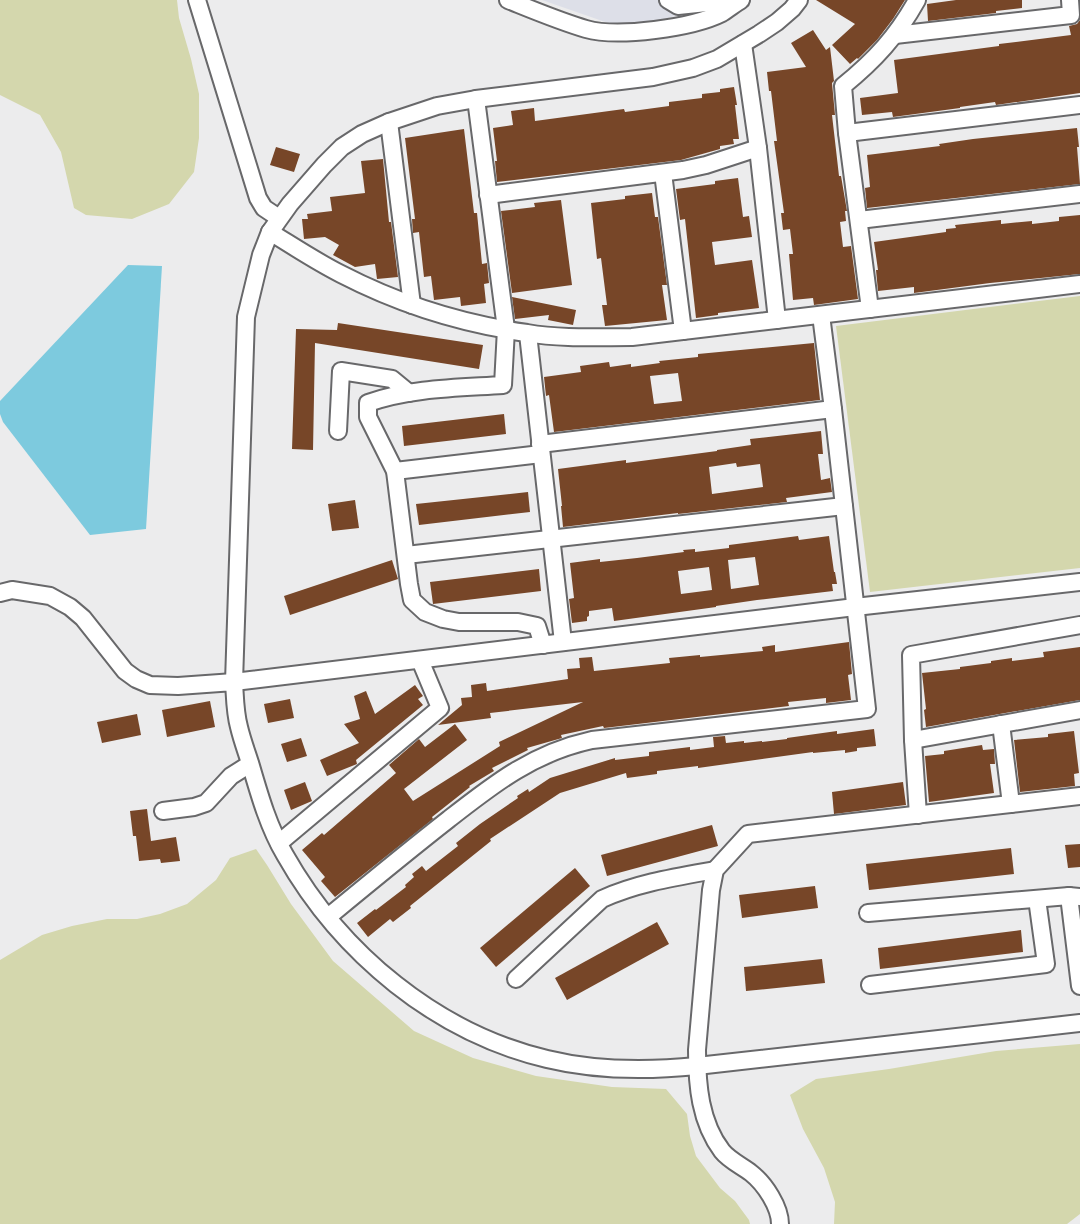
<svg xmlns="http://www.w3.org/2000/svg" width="1080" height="1224" viewBox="0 0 1080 1224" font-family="Bitter,serif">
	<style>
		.built { fill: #dddfe8 }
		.green { fill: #d4d7ad }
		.water { fill: #7dcade }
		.building { fill: #774628; fill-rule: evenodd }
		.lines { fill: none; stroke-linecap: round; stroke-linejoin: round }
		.minor-casing { stroke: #68686a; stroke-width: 20 }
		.minor { stroke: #fff; stroke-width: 16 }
	</style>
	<rect width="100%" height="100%" fill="#ececed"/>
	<polygon class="built" points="542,0 708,0 675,16 635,27 611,24"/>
	<g class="green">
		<polygon points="0,0 177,0 179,18 191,59 199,94 199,138 194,172 169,204 132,219 86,215 74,208 61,152 40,115 0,95"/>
		<polygon points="1080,296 1080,568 870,592 836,326"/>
		<polygon points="256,849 267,865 291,904 333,961 414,1031 473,1058 536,1076 612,1087 666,1089 687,1114 690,1136 696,1156 720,1188 735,1201 749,1220 750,1224 0,1224 0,960 42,935 72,926 107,919 137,919 160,914 187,904 216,880 230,858"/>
		<polygon points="1080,1044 1080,1214 1067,1224 834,1224 835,1202 824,1168 803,1129 790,1095 816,1079 889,1069 996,1051"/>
	</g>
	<polygon class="water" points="128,265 162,266 146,529 90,535 3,422 0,414 0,401"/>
	<g class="building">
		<polygon points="816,0 905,0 893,19 877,40 858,59 857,58 850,64 832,45 855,24"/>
		<polygon points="956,0 1022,0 1022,8 996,11 996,13 928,21 927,4"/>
		<polygon points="1080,20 1080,93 996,105 995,102 960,107 960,108 893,117 892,112 862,115 860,98 898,93 894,60 999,46 999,44 1071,35 1069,26 1077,24"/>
		<polygon points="813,30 826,50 830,47 834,81 832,83 835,115 832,115 839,176 841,176 847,211 845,211 846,221 840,222 843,247 851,246 858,299 814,305 813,298 793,300 789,254 793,254 790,229 783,230 781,213 784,213 774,141 777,141 771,91 769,91 767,72 806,67 791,43"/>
		<polygon points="734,87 737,105 735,105 739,139 733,139 734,144 720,146 720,149 681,160 497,182 495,161 497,161 493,128 513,125 511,111 534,108 535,121 624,109 625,112 669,106 669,102 702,98 702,94 720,92 720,89"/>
		<polygon points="1077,128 1079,147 1077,147 1080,184 867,208 865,188 870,187 867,155 940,146 939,144 973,139"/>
		<polygon points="464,129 474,213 477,213 482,264 487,263 489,283 484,284 486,303 461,306 460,297 434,300 431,276 424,277 419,232 413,233 412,219 415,219 405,138"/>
		<polygon points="276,147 300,154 294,172 270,165"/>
		<polygon points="383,159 389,222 391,222 398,277 377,279 375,264 355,267 333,255 339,245 325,237 304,239 302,219 308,219 307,214 332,211 330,197 365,193 361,161"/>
		<polygon points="738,178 743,217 749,216 752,237 712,242 715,265 752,260 759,308 718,313 718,315 696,318 685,219 680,220 676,189 715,184 715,181"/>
		<polygon points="652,193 655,217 658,217 667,285 662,285 667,320 605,326 602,305 607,305 601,258 597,259 591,203 625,199 625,196"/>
		<polygon points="561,200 572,285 512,293 501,211 535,207 534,203"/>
		<polygon points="1080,215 1080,274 990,283 914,293 914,287 878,291 876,270 878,270 874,242 946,232 946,229 956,228 955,225 1001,220 1001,224 1032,221 1032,224 1059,221 1059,217"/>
		<polygon points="512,297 576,310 573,325 548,320 549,315 515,319"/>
		<polygon points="338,323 483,345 479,369 315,343 313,450 292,449 296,329 337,330"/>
		<path d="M814,343L820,400L554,432L549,395L546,396L544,377L581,372L580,366L609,362L610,367L631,364V367L660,363L659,361L698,357V354ZM678,373L682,401L654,404L650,376Z"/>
		<polygon points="504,414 506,434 404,446 402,426"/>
		<path d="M821,431L823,454H818L821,480L830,478L832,492L786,498L787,502L678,514V513L563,527L561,506H562L558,469L626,460V463L717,451V450L751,445L750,439ZM736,463L737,467L760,464L763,487L712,494L709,467Z"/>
		<polygon points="528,492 530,512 419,525 416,504"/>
		<polygon points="355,500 359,528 332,531 328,504"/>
		<path d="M798,536L799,540L829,536L834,572H835L837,584H832L833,591L757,600L716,606V607L614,621L612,608L589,611V616L587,617V621L572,623L569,599L574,598L570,563L600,559V562L637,558L684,552L683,550L695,549V552L729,548V545ZM755,557L759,585L731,589L728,560ZM709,567L712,590L681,594L678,571Z"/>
		<polygon points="392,560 398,579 290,615 284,596"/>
		<polygon points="539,569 541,591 433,604 430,582"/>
		<polygon points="849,642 852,674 848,675 851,700 826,703 826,698 788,702 789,706 604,728 603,726 561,735 562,738 527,748 528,750 492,768 494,771 469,786 470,787 432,817 433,819 335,897 321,881 325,877 302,850 322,833 324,835 396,773 389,765 419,739 425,747 455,724 467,740 404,789 413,801 500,746 499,742 583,702 490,713 491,718 438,725 462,705 461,698 472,697 471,685 486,683 487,691 568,679 567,669 580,668 579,658 592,657 594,671 670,663 669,658 700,655 700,657 763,651 762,647 775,645 775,652"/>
		<polygon points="1080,647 1080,700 926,727 924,710 926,709 922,673 960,669 960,667 991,663 991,661 1012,658 1012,661 1044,657 1043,652"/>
		<polygon points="415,685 423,696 418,699 423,705 356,760 357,764 327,776 320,760 359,743 344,724 360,719 354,696 366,691 375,714"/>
		<polygon points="290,699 294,718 268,723 264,704"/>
		<polygon points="210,701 215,727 167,737 162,710"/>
		<polygon points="137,714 141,735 102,743 97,722"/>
		<polygon points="874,729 876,746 857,748 857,751 845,753 845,750 813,753 813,752 698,768 698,766 657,771 657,774 627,778 626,773 560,793 490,839 491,841 410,906 411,908 393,922 390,919 368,937 357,923 375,909 376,910 406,887 405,885 414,877 412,874 422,866 426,871 458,846 456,843 480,824 518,798 517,796 528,789 529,792 550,778 615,758 615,760 649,756 649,752 690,747 690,750 714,747 713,737 725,736 726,743 744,741 744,743 762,741 762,742 787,739 787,738 837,731 837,734"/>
		<polygon points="1074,731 1079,773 1074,774 1075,786 1020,792 1014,740 1048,737 1048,734"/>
		<polygon points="301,738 307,756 287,762 281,744"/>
		<polygon points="982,745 983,750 994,749 995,764 990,764 994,793 929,802 925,756 944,754 944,751"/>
		<polygon points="305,782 312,801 291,810 284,790"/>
		<polygon points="903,782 906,805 834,814 832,792"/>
		<polygon points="147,809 151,841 176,837 180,861 161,863 160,859 139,861 136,836 133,836 130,811"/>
		<polygon points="712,825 718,846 607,876 601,855"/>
		<polygon points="1080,844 1080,867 1068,868 1065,845"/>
		<polygon points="1011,848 1014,874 869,890 866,864"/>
		<polygon points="575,868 590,886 496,967 480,948"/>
		<polygon points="815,886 818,908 742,918 739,895"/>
		<polygon points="657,922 669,944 567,1000 555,978"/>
		<polygon points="1021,930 1023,952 880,969 878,948"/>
		<polygon points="822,959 825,983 746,991 744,967"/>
	</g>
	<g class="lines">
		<g class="minor-casing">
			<g id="minor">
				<polyline points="197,0 258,198 264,208 279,218"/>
				<path d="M508,0C533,10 559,21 586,29C618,38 692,28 722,13C728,9 735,4 741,0"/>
				<polyline points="668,0 678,6 735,0"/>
				<polyline points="799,0 792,9 777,22 759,34 717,59 693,68 653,77 476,99 437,106 389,122 362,134 342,147 324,165 290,204 270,232 261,255 246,317 234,682 855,607 1080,582"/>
				<polyline points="895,35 1071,15 1070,0"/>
				<polyline points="743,44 758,148 777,320"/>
				<path d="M476,99L506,329L503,385C458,388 411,388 368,403V417L395,471L409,584L412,600L425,612L443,619L459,622H518L537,626L543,645"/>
				<polyline points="389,122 412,305"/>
				<polyline points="847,133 1080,105"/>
				<polyline points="663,173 683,331"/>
				<polyline points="488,195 683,170 706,165 758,148"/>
				<polyline points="859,220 1080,194"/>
				<path d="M270,232C293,246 317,262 341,274C399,304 463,324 527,333C561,339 597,337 632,337L1080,284"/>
				<path d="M870,309L847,133L843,86C875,60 897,36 917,0"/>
				<polyline points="528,334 563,642"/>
				<polyline points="338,431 341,371 392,379 409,393"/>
				<polyline points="540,444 833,409"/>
				<polyline points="395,471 541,454"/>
				<polyline points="406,555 844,506"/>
				<path d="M0,593L12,590L50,596L70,607L83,618L125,671L136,679L150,685L178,686L234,682C235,697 235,713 239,727C242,740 247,753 251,766C260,797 269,828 285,855C341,954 437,1033 547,1059C596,1071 647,1071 697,1066L1080,1023"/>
				<polyline points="1001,724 1011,804"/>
				<polyline points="913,740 1080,710"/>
				<polyline points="163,811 194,807 206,803 231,776 250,764"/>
				<polyline points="918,815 913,740 911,655 1080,625"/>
				<polyline points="279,843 440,708 420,660"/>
				<polyline points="1069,896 1080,986"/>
				<polyline points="868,913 1069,896 1080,897"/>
				<path d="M328,917C368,884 408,851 449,819C495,783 533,753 592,740L867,709L833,409L821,315"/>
				<path d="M516,979L602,899C637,883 676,877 715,870"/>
				<polyline points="870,985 1046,964 1037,899"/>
				<path d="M780,1224C780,1207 765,1184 751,1173C742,1166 729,1160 722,1151C700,1122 697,1085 697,1050L711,890L715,870L748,834L1080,796"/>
			</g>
		</g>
		<use href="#minor" class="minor"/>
	</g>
</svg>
